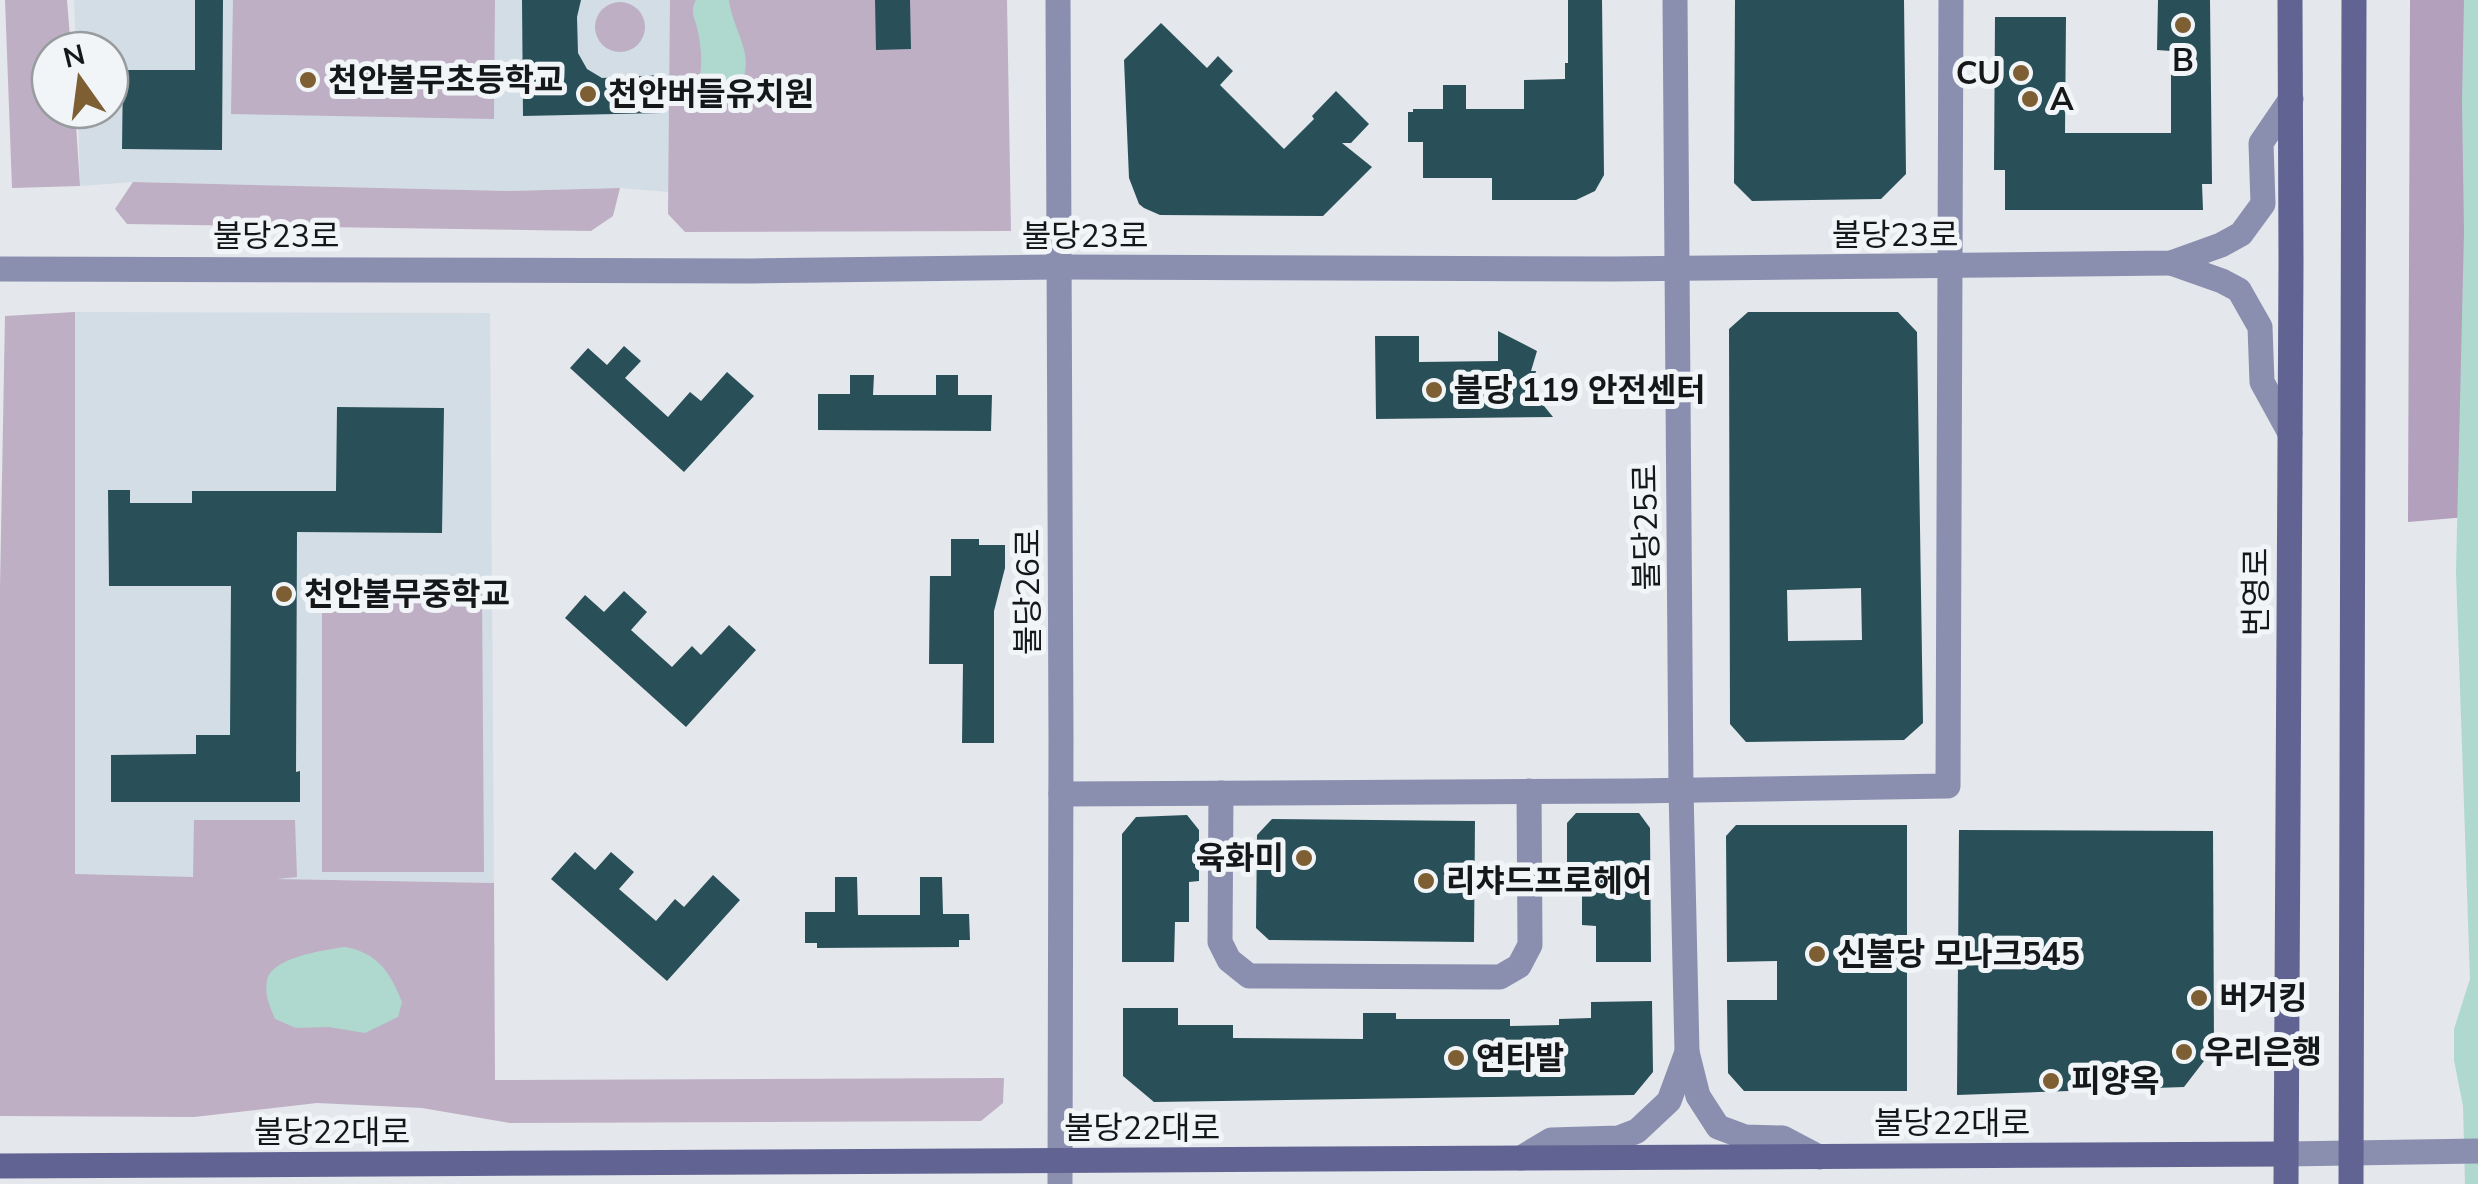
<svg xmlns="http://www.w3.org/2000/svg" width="2478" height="1184" viewBox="0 0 2478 1184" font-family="'Nunito Sans','Noto Sans KR',sans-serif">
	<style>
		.built { fill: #d3dde5 }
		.green { fill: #beafc5 }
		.forest { fill: #b3a0bd }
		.water { fill: #afd9ce }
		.building { fill: #295058; fill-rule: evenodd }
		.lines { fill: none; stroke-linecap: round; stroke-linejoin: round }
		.minor { stroke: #8b8faf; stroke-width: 25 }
		.tertiary { stroke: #8b8faf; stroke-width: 25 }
		.secondary { stroke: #616492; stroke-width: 25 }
		.poi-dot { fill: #7d5f33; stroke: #f1f5f8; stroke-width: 4 }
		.labels { text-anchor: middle; stroke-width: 10; stroke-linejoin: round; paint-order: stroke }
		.poi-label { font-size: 32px; font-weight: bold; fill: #161719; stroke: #f1f5f8; text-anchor: start }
		.street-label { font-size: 32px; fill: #161719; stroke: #f1f5f8 }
	</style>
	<rect width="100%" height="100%" fill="#e4e7eb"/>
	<g class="built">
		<polygon points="74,0 670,0 670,192 620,188 509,191 133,182 80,186 78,110 110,110 110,50 76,50"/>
		<polygon points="75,312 490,313 494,883 75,875"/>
	</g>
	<g class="green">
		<polygon points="5,0 67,0 71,50 50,50 50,110 75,110 80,186 12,188"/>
		<polygon points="233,0 495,0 494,119 231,114"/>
		<polygon points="670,0 1007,0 1011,231 685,232 668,214"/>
		<circle cx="620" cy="27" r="25"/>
		<polygon points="133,182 509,191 620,188 613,216 591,231 127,224 115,209"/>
		<polygon points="75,312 75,874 193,877 194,820 295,820 297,877 277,879 494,883 495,1080 1004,1078 1003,1103 981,1121 510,1123 422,1108 317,1103 194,1117 0,1116 0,588 5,316"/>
		<polygon points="322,593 482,593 484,872 322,872"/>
	</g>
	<polygon class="forest" points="2410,0 2478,0 2478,516 2408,522"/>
	<g class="water">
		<path d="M696,0H729C732,31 763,64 733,92C724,100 716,103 704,104L697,99C696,87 701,77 701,66C702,59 700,39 698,32C696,19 689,13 696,0Z"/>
		<polygon points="2464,0 2478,0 2478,1184 2465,1184 2463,1106 2454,1060 2454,1029 2470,979 2456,572 2464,232 2462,101"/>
		<path d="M345,947C378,953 390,972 402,1002L398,1017L365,1033L329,1027L296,1028L275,1019C270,1007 264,994 267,980C272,957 325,950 345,947Z"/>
	</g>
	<g class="building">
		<polygon points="195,0 223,0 222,150 122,149 123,70 195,70"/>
		<polygon points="522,0 581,0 577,17 578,53 587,69 602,78 660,75 662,113 523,116"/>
		<polygon points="875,0 910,0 911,49 876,50"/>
		<polygon points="1568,0 1602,0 1604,175 1595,191 1576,200 1492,200 1492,178 1423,178 1423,142 1408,142 1408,112 1413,112 1413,109 1443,109 1443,85 1466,85 1466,109 1524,109 1524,80 1565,79 1565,63 1568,63"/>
		<polygon points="1735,0 1904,0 1906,174 1881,199 1752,201 1734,183"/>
		<polygon points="2158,0 2210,0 2212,184 2202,184 2203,210 2005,210 2005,170 1994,170 1995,17 2066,17 2065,133 2171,133 2171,51 2157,50"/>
		<polygon points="1161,23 1207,68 1218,56 1233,71 1220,85 1284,149 1314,119 1312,116 1336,91 1369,124 1351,143 1342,143 1372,167 1323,216 1160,215 1144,208 1139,204 1129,178 1124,60"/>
		<path d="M1748,312H1898L1917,332L1923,723L1904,740L1746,742L1730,724L1729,329ZM1861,588L1862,640L1788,641L1787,590Z"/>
		<polygon points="1498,331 1537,351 1531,371 1536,371 1531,390 1553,417 1376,419 1375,336 1419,336 1419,362 1498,361"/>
		<polygon points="624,346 641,361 625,378 668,417 690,392 701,401 727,372 754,396 684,472 570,368 588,348 607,365"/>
		<polygon points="850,375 874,375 873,395 936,395 936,375 958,375 958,395 992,395 991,431 818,430 818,394 850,394"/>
		<polygon points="337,407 444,408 442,533 297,532 296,772 300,771 300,802 111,802 111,755 196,754 196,735 230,735 231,586 109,586 108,490 130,490 130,503 192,503 192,491 336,491"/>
		<polygon points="951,539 979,539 979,545 1005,545 1005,568 994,611 994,743 962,743 963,664 929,664 930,576 951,576"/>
		<polygon points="624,591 647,612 631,630 672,667 692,646 701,655 729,625 756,650 686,727 565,618 585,595 604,612"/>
		<polygon points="1576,813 1639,813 1650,828 1651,962 1596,962 1596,926 1582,925 1582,886 1567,886 1567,823"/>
		<polygon points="1187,815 1199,830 1199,881 1189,882 1189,922 1175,922 1174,962 1122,962 1122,834 1136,817"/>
		<polygon points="1272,819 1475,821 1474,942 1269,940 1256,928 1257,835"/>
		<polygon points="1736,825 1907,825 1907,1091 1744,1091 1728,1073 1727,1000 1777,1000 1777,961 1727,962 1726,836"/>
		<polygon points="1959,830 2213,831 2214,1048 2184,1087 1957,1095"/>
		<polygon points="575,852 595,870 611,852 634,872 619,889 656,921 675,899 684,907 713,875 740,900 667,981 551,879"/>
		<polygon points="835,877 857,877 858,915 920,915 920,877 942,877 943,914 969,914 970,940 959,940 959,947 817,948 817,943 805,943 805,912 835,912"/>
		<polygon points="1652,1001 1653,1072 1634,1095 1154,1102 1123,1076 1123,1008 1178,1008 1178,1025 1233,1025 1233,1038 1363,1039 1363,1013 1396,1013 1396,1019 1510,1019 1510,1026 1559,1025 1559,1019 1591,1018 1591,1002"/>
	</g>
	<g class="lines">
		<g class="minor">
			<polyline points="1221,793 1220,942 1229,960 1249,976 1500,977 1519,966 1530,945 1529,791"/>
			<polyline points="1061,794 1634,791 1948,786 1951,0"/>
		</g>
		<g class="tertiary">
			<polyline points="1058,0 1061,739 1060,1184"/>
			<polyline points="1675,0 1681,790 1687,1052 1698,1096 1718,1127 1745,1137 1783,1138 1819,1157"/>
			<polyline points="2171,263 2222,281 2239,290 2260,327 2262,382 2290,433"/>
			<polyline points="0,269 752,271 1058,267 1614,269 2171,263 2221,245 2241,234 2263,204 2261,143 2291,99"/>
			<polyline points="2285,1154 2478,1151"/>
			<polyline points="1521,1158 1551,1140 1619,1138 1637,1131 1669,1101 1687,1052"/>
		</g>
		<g class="secondary">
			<polyline points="0,1166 2285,1154"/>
			<polyline points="2286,1184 2291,263 2290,0"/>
			<polyline points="2351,1184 2354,0"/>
		</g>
	</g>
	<g class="poi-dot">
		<circle cx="2183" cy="25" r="10"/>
		<circle cx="2021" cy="73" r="10"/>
		<circle cx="308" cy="80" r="10"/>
		<circle cx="588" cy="94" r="10"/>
		<circle cx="2030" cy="99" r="10"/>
		<circle cx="1434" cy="390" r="10"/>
		<circle cx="284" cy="594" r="10"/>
		<circle cx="1304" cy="858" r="10"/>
		<circle cx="1426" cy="881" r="10"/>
		<circle cx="1817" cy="954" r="10"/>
		<circle cx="2199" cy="998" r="10"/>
		<circle cx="2184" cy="1052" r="10"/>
		<circle cx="1456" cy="1058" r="10"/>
		<circle cx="2051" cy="1081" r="10"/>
	</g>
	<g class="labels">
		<g class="poi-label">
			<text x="2183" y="71" text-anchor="middle">B</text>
			<text x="2001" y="84" text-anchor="end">CU</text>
			<text x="328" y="91">천안불무초등학교</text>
			<text x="608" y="105">천안버들유치원</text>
			<text x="2050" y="110">A</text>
			<text x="1454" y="401">불당 119 안전센터</text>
			<text x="304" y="605">천안불무중학교</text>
			<text x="1284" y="869" text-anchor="end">육화미</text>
			<text x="1446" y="892">리챠드프로헤어</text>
			<text x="1837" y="965">신불당 모나크545</text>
			<text x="2219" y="1009">버거킹</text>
			<text x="2204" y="1063">우리은행</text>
			<text x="1476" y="1069">연타발</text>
			<text x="2071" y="1092">피양옥</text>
		</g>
		<g class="street-label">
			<text x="1895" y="246">불당23로</text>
			<text x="276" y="247">불당23로</text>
			<text x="1085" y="247">불당23로</text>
			<text transform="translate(1646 527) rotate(-91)" y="11">불당25로</text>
			<text transform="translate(1028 592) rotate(-90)" y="11">불당26로</text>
			<text transform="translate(2256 592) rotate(-90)" y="11">번영로</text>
			<text x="1952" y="1134">불당22대로</text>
			<text x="1142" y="1139">불당22대로</text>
			<text x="332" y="1143">불당22대로</text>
		</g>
	</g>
	<g transform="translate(80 80) rotate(346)"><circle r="48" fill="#f1f5f8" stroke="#999c9f" stroke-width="2.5"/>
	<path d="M0-8L18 38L0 25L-18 38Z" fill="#7d5f33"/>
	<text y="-15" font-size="28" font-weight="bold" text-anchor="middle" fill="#161719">N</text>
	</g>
</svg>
